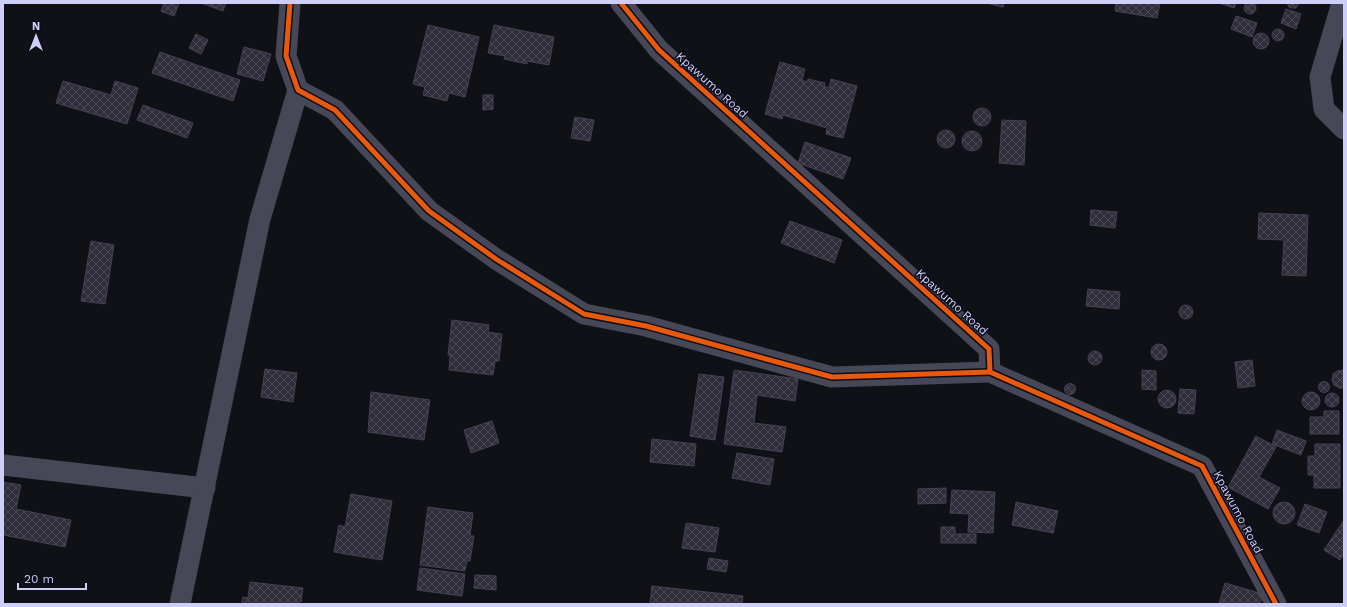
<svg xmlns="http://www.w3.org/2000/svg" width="1347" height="607" viewBox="0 0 1347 607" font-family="'Work Sans',sans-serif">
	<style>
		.building { fill: url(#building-cross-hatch); stroke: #424354 }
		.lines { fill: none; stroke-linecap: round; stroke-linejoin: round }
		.street { stroke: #464857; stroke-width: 21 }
		.cycleway-casing { stroke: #0d0d1a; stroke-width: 8 }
		.cycleway { stroke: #e8590c; stroke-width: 5 }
		.labels { text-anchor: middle; stroke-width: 3; stroke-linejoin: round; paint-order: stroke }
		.street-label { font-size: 12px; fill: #cdcff8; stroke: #0d0d1a }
	</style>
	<defs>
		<pattern id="building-cross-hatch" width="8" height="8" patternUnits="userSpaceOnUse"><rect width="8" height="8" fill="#2e2d39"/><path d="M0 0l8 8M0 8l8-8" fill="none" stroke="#4b4a56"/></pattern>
	</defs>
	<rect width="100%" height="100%" fill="#101017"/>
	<g class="building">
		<circle cx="1250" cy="8" r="6"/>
		<polygon points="164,3 179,3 174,16 161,11"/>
		<polygon points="201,3 226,3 223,11"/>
		<polygon points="986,3 1004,3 1003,7"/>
		<polygon points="1116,3 1160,3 1157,18 1115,11"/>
		<polygon points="1219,3 1236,3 1234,8"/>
		<polygon points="1287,3 1299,3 1296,8 1292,8 1289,7"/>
		<polygon points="1286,9 1301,14 1296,29 1281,23"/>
		<polygon points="1236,16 1257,23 1252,37 1231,29"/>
		<polygon points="428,25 479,37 465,97 449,93 447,101 423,95 425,87 413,84"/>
		<polygon points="494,25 554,37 549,65 527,61 527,64 504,59 505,56 488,53"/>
		<circle cx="1278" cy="35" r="6"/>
		<circle cx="1261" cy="41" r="8"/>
		<polygon points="196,34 208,40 201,54 189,48"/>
		<polygon points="244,47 271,54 263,81 237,74"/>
		<polygon points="160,52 240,80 233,101 152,73"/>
		<polygon points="780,62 805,69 802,80 807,82 808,79 825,83 824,86 829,88 831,79 857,86 843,138 826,134 827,128 783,115 782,119 765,114"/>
		<polygon points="63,81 111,95 115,81 138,88 127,124 56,103"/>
		<polygon points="483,95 493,95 493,109 483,110"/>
		<polygon points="143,105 193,123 187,138 137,120"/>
		<circle cx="982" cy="117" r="9"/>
		<polygon points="575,117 594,120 590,141 571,138"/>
		<polygon points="1002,120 1026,121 1024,165 999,163"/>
		<circle cx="946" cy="139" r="9"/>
		<circle cx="972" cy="141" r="10"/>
		<polygon points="805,142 851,158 843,179 798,163"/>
		<polygon points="1091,210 1117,212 1115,228 1090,225"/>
		<polygon points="1259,213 1308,215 1306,276 1282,275 1284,240 1258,239"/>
		<polygon points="790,221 842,240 834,263 781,243"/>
		<polygon points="91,241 114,245 105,304 81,301"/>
		<polygon points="1088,289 1120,292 1119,309 1086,306"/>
		<circle cx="1186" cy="312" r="7"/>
		<polygon points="452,320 489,325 488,332 502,334 499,361 495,361 493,375 449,370 450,355 448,355"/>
		<circle cx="1159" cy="352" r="8"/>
		<circle cx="1095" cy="358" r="7"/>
		<polygon points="1252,360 1255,386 1238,388 1235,362"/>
		<polygon points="265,369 297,373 293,402 261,397"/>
		<polygon points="734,370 798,379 795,401 757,395 754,423 786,427 782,452 724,444"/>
		<polygon points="1142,370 1156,371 1156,390 1142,389"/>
		<polygon points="1343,370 1344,388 1339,388 1334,385 1332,380 1333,374 1337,371"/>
		<polygon points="699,374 724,377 715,440 690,436"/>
		<circle cx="1324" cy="387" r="5.5"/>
		<circle cx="1070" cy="389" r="5.5"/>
		<polygon points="1180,389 1196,390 1194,414 1178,413"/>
		<circle cx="1167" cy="399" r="9"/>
		<polygon points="371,392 430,400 424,440 368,432"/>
		<circle cx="1311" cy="401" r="9"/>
		<circle cx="1332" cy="400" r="7"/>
		<polygon points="1324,411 1339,411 1339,434 1310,434 1310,417 1324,417"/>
		<polygon points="492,421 499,443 471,453 464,430"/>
		<polygon points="1277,430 1306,441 1301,455 1272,444"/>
		<polygon points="1256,436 1276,447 1259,477 1280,488 1268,509 1228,487"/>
		<polygon points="652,439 696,444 694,466 650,462"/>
		<polygon points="1315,444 1340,444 1340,488 1314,488 1314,475 1308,475 1308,456 1315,456"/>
		<polygon points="737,453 774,459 770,485 732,478"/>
		<polygon points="3,482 21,485 16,509 71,520 65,547 3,535"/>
		<polygon points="946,488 946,503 918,504 918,489"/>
		<polygon points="952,490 995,492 993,533 968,532 969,514 950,513"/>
		<polygon points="351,494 392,501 382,560 334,552 339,525 345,527"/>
		<polygon points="1016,502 1058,511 1053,533 1012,525"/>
		<circle cx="1284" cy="513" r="11"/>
		<polygon points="1305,504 1327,512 1319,533 1297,525"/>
		<polygon points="428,507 473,513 470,536 474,536 470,561 467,561 465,571 420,565"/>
		<polygon points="1344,520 1344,554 1340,560 1324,550"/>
		<polygon points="686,523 719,528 715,552 682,548"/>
		<polygon points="941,527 955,527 955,534 976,534 976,543 941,543"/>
		<polygon points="709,558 728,561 726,572 707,569"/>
		<polygon points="420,568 465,574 462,596 417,590"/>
		<polygon points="475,575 496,576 496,590 474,588"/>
		<polygon points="250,582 303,588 301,602 298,602 297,604 242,604 243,597 248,598"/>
		<polygon points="1225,583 1263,594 1260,604 1219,603"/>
		<polygon points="652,586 743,596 742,604 650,604"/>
	</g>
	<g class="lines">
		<g class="street">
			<polyline points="290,3 286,56 298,90 335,110 429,211 496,259 584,314 646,326 832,377 990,372"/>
			<polyline points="621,3 659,50 989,349 990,372 1202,466 1276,604"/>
			<polyline points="1342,3 1320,77 1324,109 1344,129"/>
			<polyline points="3,465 205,488"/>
			<polyline points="180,604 260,219 298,90"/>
		</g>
		<g class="cycleway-casing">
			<g id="cycleway">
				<polyline points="290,3 286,56 298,90 335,110 429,211 496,259 584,314 646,326 832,377 990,372"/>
				<polyline points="621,3 659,50 989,349 990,372 1202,466 1276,604"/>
			</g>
		</g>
		<use href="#cycleway" class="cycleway"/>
	</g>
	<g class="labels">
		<g class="street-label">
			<text transform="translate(712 85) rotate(42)" y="4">Kpawumo Road</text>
			<text transform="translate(952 302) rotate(42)" y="4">Kpawumo Road</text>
			<text transform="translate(1238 512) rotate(62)" y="4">Kpawumo Road</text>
		</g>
	</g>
	<rect width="1347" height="607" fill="none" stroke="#cdcff8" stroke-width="8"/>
	<g transform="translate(36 36)" stroke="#0d0d1a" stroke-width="3" paint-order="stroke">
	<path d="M0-3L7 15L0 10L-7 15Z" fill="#cdcff8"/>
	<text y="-6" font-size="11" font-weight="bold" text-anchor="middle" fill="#cdcff8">N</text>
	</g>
	<path d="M18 583v6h68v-6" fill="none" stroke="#cdcff8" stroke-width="2"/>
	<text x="24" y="583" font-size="12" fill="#cdcff8" stroke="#0d0d1a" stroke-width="3" paint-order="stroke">20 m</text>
</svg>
